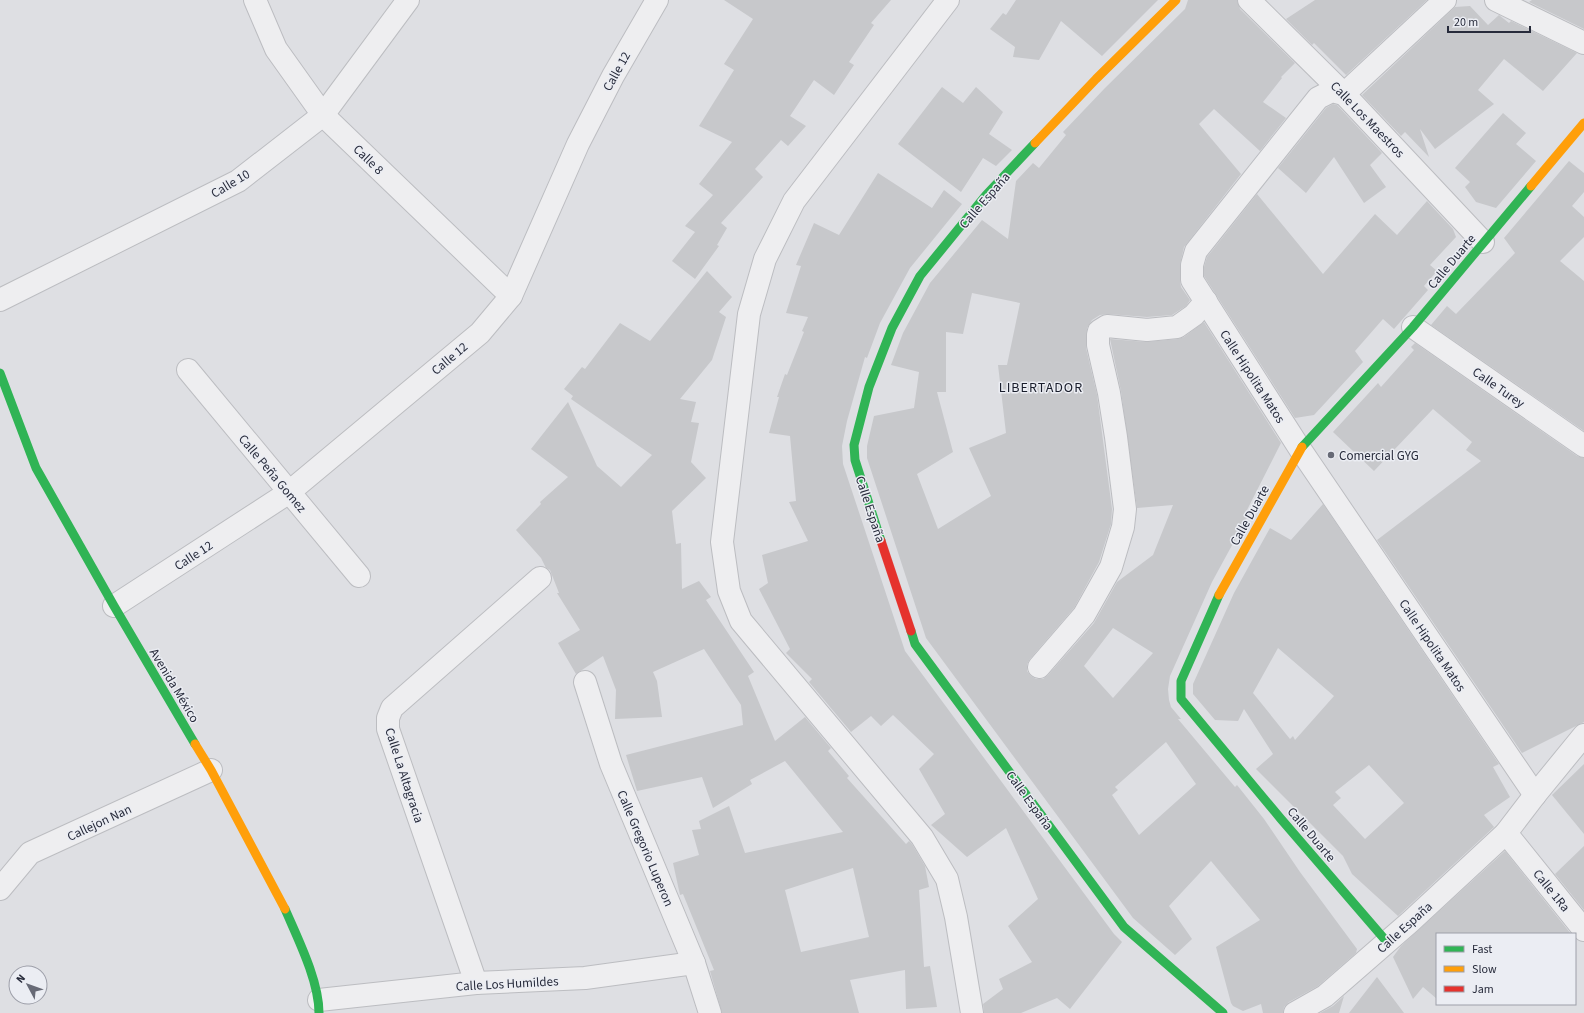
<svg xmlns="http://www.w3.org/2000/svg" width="1584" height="1013" viewBox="0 0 1584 1013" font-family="'Source Sans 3',sans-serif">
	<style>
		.building { fill: #c7c8cb; fill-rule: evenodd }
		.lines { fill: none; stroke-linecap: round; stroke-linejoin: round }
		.street-casing { stroke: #bcbdc1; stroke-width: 24 }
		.street { stroke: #eeeef0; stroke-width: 22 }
		.fast { stroke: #30b455; stroke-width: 9 }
		.slow { stroke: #ff9f0a; stroke-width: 9 }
		.jam { stroke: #e5322d; stroke-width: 9 }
		.poi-dot { fill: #676a76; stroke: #ebedf3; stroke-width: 1.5 }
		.labels { text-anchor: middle; stroke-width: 3; stroke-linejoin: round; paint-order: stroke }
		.street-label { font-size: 13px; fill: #272b3b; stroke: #ebedf3 }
		.poi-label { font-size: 13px; fill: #272b3b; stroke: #ebedf3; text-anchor: start }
		.neighbourhood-label { font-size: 14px; letter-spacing: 1px; fill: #191d2b; stroke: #ebedf3 }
	</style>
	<rect width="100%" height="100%" fill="#dedfe3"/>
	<g class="building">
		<polygon points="724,0 891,0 871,23 874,25 849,62 854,65 834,95 814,80 790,116 806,126 788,146 781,140 755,169 763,177 721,223 727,228 717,245 719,246 695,279 672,261 695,232 685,226 713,195 699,184 732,142 699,126 734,70 724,64 753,19"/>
		<polygon points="1016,0 1158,0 1102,56 1061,21 1039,60 1013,57 1015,47 990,29 1003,13 1006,15"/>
		<path d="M1188,0H1237L1240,9L1295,63L1281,77L1282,78L1263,102L1286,118L1260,151L1214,109L1199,124L1241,174L1184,247L1180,265V280L1181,287L1190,300L1186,306L1172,315L1147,317L1108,314L1100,315L1092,320L1087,328L1086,348L1097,395L1112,509L1111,524L1099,562L1074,608L1030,659L1027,664V671L1031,676L1036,679H1043L1048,675L1094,623L1117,582L1153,555L1173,505L1137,508L1121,391L1110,339L1146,342L1178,339L1184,337L1204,322L1281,443L1246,512L1249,514L1212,582L1170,676L1168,689L1169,700L1171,707L1181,719H1178L1235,787L1237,785L1264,819L1300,872L1357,949L1356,953L1318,986L1289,1002L1284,1007L1283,1013H1263L1261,1004L1243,1011L1233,1006L1231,1003L1216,947L1260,920L1211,861L1169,906L1192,939L1175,955L1133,918L926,638L867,458V446L874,416L914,408L919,372L891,365L903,333L930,283L982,220L1008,239L1016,181L1033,163L1039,168L1066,135L1063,132L1105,88L1185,9ZM972,293L1020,303L1007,365H998L1006,433L969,448L991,496L938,529L917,474L953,452L937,392H946V332L963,334ZM1113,628L1153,653L1113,698L1084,666ZM1166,742L1196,784L1139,835L1112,795L1118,790L1115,787Z"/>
		<polygon points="1315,0 1427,0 1346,75 1314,43 1312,45 1286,19"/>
		<polygon points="1532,0 1584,0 1584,29 1529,2"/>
		<polygon points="1470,6 1488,25 1499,15 1509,23 1511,21 1577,53 1543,91 1504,59 1478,90 1494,104 1435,149 1420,129 1429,157 1405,132 1401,136 1362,95 1455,7"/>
		<polygon points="942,87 963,103 976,87 1003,112 989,134 1012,150 996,166 983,158 961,192 898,144"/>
		<polygon points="1333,104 1337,105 1382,153 1370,165 1386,187 1364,203 1334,157 1306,193 1278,168 1326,108"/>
		<polygon points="1503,113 1526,133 1516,144 1536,161 1496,208 1476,202 1465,187 1470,182 1455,168"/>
		<polygon points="1569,161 1584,173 1584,192 1572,206 1584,217 1584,237 1560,261 1584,281 1584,431 1431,325 1447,306 1456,314 1515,253 1504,238"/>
		<polygon points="878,173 932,208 944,190 962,204 910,268 880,323 867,358 865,357 847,421 842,446 843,464 905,651 1114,934 1122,942 1070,1009 1057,998 1021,1013 984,1013 983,1004 1003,989 999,979 1032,962 1008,926 1038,899 1006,828 967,857 931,825 945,814 919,769 934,754 893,715 881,726 871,716 851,732 809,682 812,679 786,653 790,649 759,589 768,583 762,555 808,541 789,502 796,501 790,436 769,433 779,397 777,397 785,374 787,375 804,332 802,331 808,317 786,313 801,266 796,265 814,223 839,235"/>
		<polygon points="1257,194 1323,274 1375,214 1397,235 1427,201 1453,229 1456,237 1430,265 1437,271 1424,286 1428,290 1394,329 1383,319 1355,351 1363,362 1314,415 1295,418 1204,276 1204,267 1207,257"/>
		<path d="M707,271L732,297L719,312L726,317L712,360L680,399L696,402L691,422L699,423L691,462L706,478L672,511L676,544L681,543L682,589L699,581L711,597L706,600L754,672L748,676L775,741L805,717L831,748L828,751L849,776L847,778L906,844L909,841L912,844L925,866L929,887L919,890L924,967L930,966L937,1007L906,1009L905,970L850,980L859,1013H722L710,971L714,970L683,894L680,895L673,863L699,855L692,830L701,829L699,821L729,806L745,853L843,832L785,761L750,780L752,784L713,808L702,777L637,791L626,755L743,725L741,705L704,649L653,672L657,681L662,717L615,719L616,690L603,656L576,674L558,643L580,630L557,593H559L550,570L546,568L541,558L516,530L541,504L540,502L568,477L531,449L568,402L597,466L621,487L652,455L571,399L573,396L564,389L582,367L585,369L620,323L650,341ZM853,868L869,937L801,952L785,890Z"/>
		<polygon points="1415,343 1577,456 1584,458 1584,722 1522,753 1377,540 1481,461 1466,450 1472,442 1433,409 1374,471 1333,432 1378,383 1381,387 1414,350 1411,347"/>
		<path d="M1323,504L1499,764L1493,767L1510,797L1484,815L1494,827L1398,916L1352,874L1343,856L1256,769L1273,754L1244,709L1238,721L1215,720L1193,694V684L1234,593L1270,528L1291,540ZM1278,648L1334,696L1295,740L1293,736L1290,739L1253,693ZM1369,765L1404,803L1365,839L1333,805L1341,798L1335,792Z"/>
		<polygon points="1584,764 1584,834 1552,795"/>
		<polygon points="1584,846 1584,910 1555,874"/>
		<polygon points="1505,851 1571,934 1437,934 1437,999 1423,987 1413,999 1393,957 1401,946"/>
		<polygon points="1377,977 1404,1013 1349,1013"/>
		<polygon points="1344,996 1339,1013 1320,1013 1333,1006"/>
	</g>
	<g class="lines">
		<g class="street-casing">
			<g id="street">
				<polyline points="255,0 276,49 323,115 511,296"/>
				<polyline points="948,0 794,201 765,259 749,314 722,542 729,591 741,621 922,837 947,879 956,917 972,1013"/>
				<polyline points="1249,0 1344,94 1483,242"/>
				<polyline points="1445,0 1344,94 1332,91 1318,98 1196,251 1192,265 1192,280 1300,449 1535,795"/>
				<polyline points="1496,0 1584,43"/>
				<polyline points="0,300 238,181 323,115 408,0"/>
				<polyline points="1413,327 1584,446"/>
				<polyline points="188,370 359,576"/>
				<polyline points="114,606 288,493 480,333 511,296 578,144 613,76 657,0"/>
				<polyline points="1039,667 1084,615 1111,567 1123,527 1125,509 1116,437 1109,393 1098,345 1098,335 1099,331 1107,326 1147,330 1177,327 1194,315 1206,301"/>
				<polyline points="585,682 611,764 694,963 710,1013"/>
				<polyline points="1506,833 1584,930"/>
				<polyline points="0,889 30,853 211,770"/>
				<polyline points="476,983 388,729 388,718 392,708 540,578"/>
				<polyline points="319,1000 476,983 585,978 694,963"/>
				<polyline points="1295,1013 1325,996 1410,922 1506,833 1535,795 1584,735"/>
			</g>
		</g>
		<use href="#street" class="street"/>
		<g class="fast">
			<polyline points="0,373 36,468 114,606 195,744"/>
			<polyline points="1302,447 1413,327 1531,186"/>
			<polyline points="881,541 855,460 854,445 869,387 892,328 920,276 986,195 1035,143"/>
			<polyline points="1219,595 1181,681 1181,699 1281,819 1387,942"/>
			<polyline points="911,631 915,644 1124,927 1223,1013"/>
			<path d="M285,909C298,939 319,981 319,1013"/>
		</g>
		<g class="slow">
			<polyline points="1035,143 1096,79 1176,0"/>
			<polyline points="1531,186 1584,123"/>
			<polyline points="1219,595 1302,447"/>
			<polyline points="195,744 211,770 285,909"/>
		</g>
		<polyline class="jam" points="881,541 911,631"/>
	</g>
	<circle class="poi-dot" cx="1331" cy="455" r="4"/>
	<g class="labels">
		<g class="street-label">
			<text transform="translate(616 71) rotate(-61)" y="5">Calle 12</text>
			<text transform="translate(1368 119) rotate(46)" y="5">Calle Los Maestros</text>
			<text transform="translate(369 159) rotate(44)" y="5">Calle 8</text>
			<text transform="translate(230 183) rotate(-31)" y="5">Calle 10</text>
			<text transform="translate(984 200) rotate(-49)" y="5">Calle España</text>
			<text transform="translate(1451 261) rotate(-50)" y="5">Calle Duarte</text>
			<text transform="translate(449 358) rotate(-40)" y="5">Calle 12</text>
			<text transform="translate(1253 376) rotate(57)" y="5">Calle Hipolita Matos</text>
			<text transform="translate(1499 387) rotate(35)" y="5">Calle Turey</text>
			<text transform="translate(273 473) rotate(50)" y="5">Calle Peña Gomez</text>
			<text transform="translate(871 509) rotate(72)" y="5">Calle España</text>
			<text transform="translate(1249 515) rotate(-61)" y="5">Calle Duarte</text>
			<text transform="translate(193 555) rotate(-33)" y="5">Calle 12</text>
			<text transform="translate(1433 645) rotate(56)" y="5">Calle Hipolita Matos</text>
			<text transform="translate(175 685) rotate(59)" y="5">Avenida México</text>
			<text transform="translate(405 775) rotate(72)" y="5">Calle La Altagracia</text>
			<text transform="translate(1030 800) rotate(54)" y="5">Calle España</text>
			<text transform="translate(99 822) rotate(-25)" y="5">Callejon Nan</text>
			<text transform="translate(1312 834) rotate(50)" y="5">Calle Duarte</text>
			<text transform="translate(646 848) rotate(67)" y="5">Calle Gregorio Luperon</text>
			<text transform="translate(1552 890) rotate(51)" y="5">Calle 1Ra</text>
			<text transform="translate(1404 927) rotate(-42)" y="5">Calle España</text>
			<text transform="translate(507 983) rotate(-3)" y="5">Calle Los Humildes</text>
		</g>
		<g class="poi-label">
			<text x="1339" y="460">Comercial GYG</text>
		</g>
		<g class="neighbourhood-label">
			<text x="1041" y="392">LIBERTADOR</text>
		</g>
	</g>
	<rect x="1436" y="933" width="140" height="72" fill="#ebedf3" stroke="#9d9fa9"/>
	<rect x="1444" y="946" width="20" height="6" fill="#30b455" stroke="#9d9fa9"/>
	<text x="1472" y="953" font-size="12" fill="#272b3b">Fast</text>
	<rect x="1444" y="966" width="20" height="6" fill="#ff9f0a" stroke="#9d9fa9"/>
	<text x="1472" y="973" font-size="12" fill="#272b3b">Slow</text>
	<rect x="1444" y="986" width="20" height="6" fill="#e5322d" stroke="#9d9fa9"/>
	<text x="1472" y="993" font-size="12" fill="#272b3b">Jam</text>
	<g transform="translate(28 985) rotate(311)"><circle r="19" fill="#ebedf3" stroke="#9d9fa9"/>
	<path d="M0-3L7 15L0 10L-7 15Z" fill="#676a76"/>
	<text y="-6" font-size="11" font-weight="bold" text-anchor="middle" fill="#272b3b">N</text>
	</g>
	<path d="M1448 26v6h82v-6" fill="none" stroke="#272b3b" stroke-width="2"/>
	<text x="1454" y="26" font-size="12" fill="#272b3b" stroke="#ebedf3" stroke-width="3" paint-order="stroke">20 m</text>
</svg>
